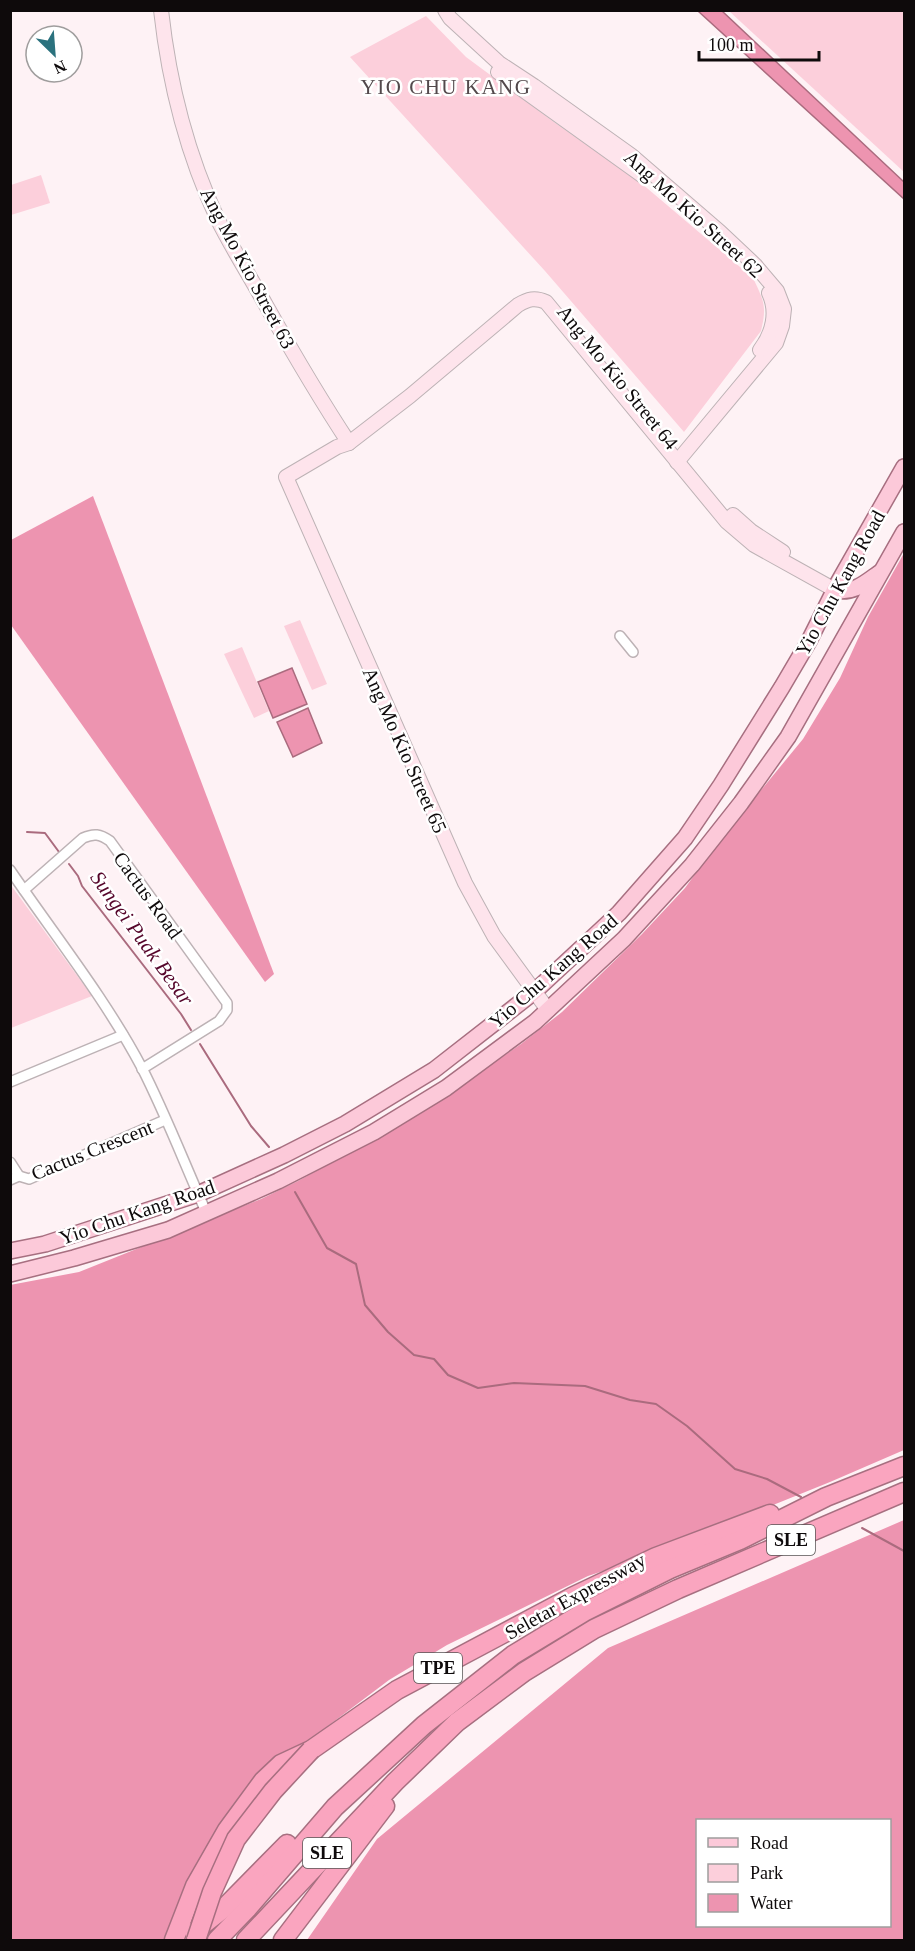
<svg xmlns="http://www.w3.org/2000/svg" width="915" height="1951" viewBox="0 0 915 1951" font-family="'Times New Roman',serif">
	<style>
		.green { fill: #fccfdb }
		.forest { fill: #ed94b0; fill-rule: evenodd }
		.water { fill: #ed94b0; stroke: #aa6b7e; stroke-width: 1.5 }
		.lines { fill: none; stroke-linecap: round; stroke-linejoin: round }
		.stream { stroke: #aa6b7e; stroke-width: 2 }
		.street-casing { stroke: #bdb2b5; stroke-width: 12 }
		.secondary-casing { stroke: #bdb2b5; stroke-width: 16 }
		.primary-casing { stroke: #a76f80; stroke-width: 18 }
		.highway-casing { stroke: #a76f80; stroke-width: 21 }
		.street { stroke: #fff; stroke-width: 9 }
		.secondary { stroke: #fee4ec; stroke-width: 14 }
		.primary { stroke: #fcc9d9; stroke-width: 15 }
		.highway { stroke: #faa5bf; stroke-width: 18 }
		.highway-bridge-casing { stroke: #a76f80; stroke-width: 21; stroke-linecap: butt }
		.highway-bridge { stroke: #faa5bf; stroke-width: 18 }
		.labels { text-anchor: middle; stroke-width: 5; stroke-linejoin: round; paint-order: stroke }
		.shield { fill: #fff; stroke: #565454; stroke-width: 1.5 }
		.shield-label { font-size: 18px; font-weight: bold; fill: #0e0a0b }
		.street-label { font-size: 20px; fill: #0e0a0b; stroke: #fff }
		.neighbourhood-label { font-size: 21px; letter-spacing: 1.5px; fill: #53494c; stroke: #fff }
		.water-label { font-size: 21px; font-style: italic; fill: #56062b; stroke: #fff }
	</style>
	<rect width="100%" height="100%" fill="#fef2f5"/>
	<g class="green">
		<polygon points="729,11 904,11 904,172"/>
		<path d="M426,16L466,57L554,122L641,183L753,278C764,301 767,306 761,331L684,432L545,271L350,57Z"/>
		<polygon points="41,175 50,203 11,215 11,185"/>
		<polygon points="300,620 327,684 312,690 284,626"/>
		<polygon points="242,647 269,711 254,718 224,654"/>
		<polygon points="10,884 92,996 11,1028 10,1028"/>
	</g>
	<g class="forest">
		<polygon points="93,496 274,974 265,982 11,625 11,540"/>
		<polygon points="904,553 904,1450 830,1482 645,1557 588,1576 447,1645 389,1680 324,1729 285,1764 214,1863 188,1927 169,1940 11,1940 10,1285 79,1272 261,1199 298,1181 420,1114 521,1044 562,1012 642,934 685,888 720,840 803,739 840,678 868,617"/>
		<path d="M904,1520V1940H307L377,1839L608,1648ZM698,1820H890V1926H698Z"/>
	</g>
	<g class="water">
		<polygon points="698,11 722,11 904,182 904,199"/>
		<polygon points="292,668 307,704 273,718 258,682"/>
		<polygon points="308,708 322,743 293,757 277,722"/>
	</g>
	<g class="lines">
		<g class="stream">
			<polyline points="27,832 45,833 59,852"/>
			<polyline points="69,864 78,876 82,886 181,1014 191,1030"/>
			<polyline points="200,1044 251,1126 269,1147"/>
			<polyline points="295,1192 327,1248 356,1264 365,1305 388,1332 414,1355 434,1359 448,1375 478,1388 514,1383 585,1386 630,1400 656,1404 687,1426 735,1469 767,1479 801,1497"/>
			<polyline points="862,1528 904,1551"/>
		</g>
		<g class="street-casing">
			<g id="street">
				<polyline points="620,636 633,652"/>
				<path d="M10,870C55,936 105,998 142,1068C166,1115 185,1165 207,1214"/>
				<path d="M24,890L83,838C94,833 100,834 110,841L227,1003V1010L219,1021L142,1069"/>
				<polyline points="10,1082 123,1035"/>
				<polyline points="10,1162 19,1176"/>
				<polyline points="10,1180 19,1176 29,1179 165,1120"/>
			</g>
		</g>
		<g class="secondary-casing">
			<g id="secondary">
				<path d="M161,10C169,83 187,154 218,220C233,250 251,278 267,307C293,353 320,399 349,443"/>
				<polyline points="445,10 450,18 499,63 534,86 632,156 720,232 755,265 777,291 784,309 782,326 776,343 677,462"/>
				<polyline points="498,72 643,176"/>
				<path d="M760,350C773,333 778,312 769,293"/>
				<polyline points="733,515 751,531 783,552"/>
				<path d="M548,1010L494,936L465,883L286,477L337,447L349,443L410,396L518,305C528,299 535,297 546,302L727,522L754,545L835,590"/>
			</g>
		</g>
		<g class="primary-casing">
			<g id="primary">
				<path d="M835,590C853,594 865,583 879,573"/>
				<polyline points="10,1251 45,1244 198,1194 284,1155 345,1124 434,1070 534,992 619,913 685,838 721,785 782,687 809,641 838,583 904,467"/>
				<polyline points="10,1274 74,1258 168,1230 278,1181 374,1132 446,1088 535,1022 624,939 692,865 741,803 788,737 904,532"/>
			</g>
		</g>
		<g class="highway-casing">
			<g id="highway">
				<polyline points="194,1932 223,1909 287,1844"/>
				<polyline points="174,1940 195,1886 227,1830 263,1781 281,1764 311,1750 397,1690 572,1597 656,1557 770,1514"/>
				<polyline points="217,1940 248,1908 335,1807 424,1725 513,1655 584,1612 670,1569 740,1540 826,1497 904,1466"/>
				<polyline points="246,1940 395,1782 457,1722 524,1672 594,1629 678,1589 904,1492"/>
				<polyline points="283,1940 385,1806"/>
			</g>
		</g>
		<use href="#street" class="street"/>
		<use href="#secondary" class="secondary"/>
		<use href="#primary" class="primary"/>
		<use href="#highway" class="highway"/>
		<g class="highway-bridge-casing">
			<polyline id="highway-bridge" points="196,1940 212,1892 236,1839 273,1791 311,1750"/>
		</g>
		<use href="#highway-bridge" class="highway-bridge"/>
	</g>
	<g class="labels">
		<g class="shield">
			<rect x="767" y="1525" width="48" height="30" rx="4.5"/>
			<rect x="414" y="1653" width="48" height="30" rx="4.5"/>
			<rect x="303" y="1838" width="48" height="30" rx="4.5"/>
		</g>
		<g class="shield-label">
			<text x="791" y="1546">SLE</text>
			<text x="438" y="1674">TPE</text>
			<text x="327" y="1859">SLE</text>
		</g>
		<g class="street-label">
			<text transform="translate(694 214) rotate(42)" y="7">Ang Mo Kio Street 62</text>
			<text transform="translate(248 268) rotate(62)" y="7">Ang Mo Kio Street 63</text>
			<text transform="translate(618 377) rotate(51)" y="7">Ang Mo Kio Street 64</text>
			<text transform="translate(840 583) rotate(-61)" y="7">Yio Chu Kang Road</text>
			<text transform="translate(405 750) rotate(66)" y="7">Ang Mo Kio Street 65</text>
			<text transform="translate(148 895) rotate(54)" y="7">Cactus Road</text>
			<text transform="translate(553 971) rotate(-41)" y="7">Yio Chu Kang Road</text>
			<text transform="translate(92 1150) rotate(-22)" y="7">Cactus Crescent</text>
			<text transform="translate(137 1212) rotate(-19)" y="7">Yio Chu Kang Road</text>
			<text transform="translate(575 1596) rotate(-29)" y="7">Seletar Expressway</text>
		</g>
		<g class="neighbourhood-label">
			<text x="446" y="94">YIO CHU KANG</text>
		</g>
		<g class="water-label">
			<text transform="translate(142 938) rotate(54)" y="7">Sungei Puak Besar</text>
		</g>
	</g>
	<rect width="915" height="1951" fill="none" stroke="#0e0a0b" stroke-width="24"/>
	<rect x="696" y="1819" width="195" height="108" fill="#ffffff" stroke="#9f9d9d" stroke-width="1.5"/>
	<rect x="708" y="1838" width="30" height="9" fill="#fcc9d9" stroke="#9f9d9d" stroke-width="1.5"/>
	<text x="750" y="1849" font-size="18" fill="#0e0a0b">Road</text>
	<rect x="708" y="1864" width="30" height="18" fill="#fccfdb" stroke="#9f9d9d" stroke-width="1.5"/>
	<text x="750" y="1879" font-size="18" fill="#0e0a0b">Park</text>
	<rect x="708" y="1894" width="30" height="18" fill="#ed94b0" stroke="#9f9d9d" stroke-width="1.5"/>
	<text x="750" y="1909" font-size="18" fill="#0e0a0b">Water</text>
	<g transform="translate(54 54) rotate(155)"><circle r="28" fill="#ffffff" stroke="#9f9d9d" stroke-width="1.5"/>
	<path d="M0-4.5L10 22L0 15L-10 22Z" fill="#2b727e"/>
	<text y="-9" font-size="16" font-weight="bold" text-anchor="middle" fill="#0e0a0b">N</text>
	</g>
	<path d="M699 51v9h120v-9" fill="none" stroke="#0e0a0b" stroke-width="3"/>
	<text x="708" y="51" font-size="18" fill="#0e0a0b" stroke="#ffffff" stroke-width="4.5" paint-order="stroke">100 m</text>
</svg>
